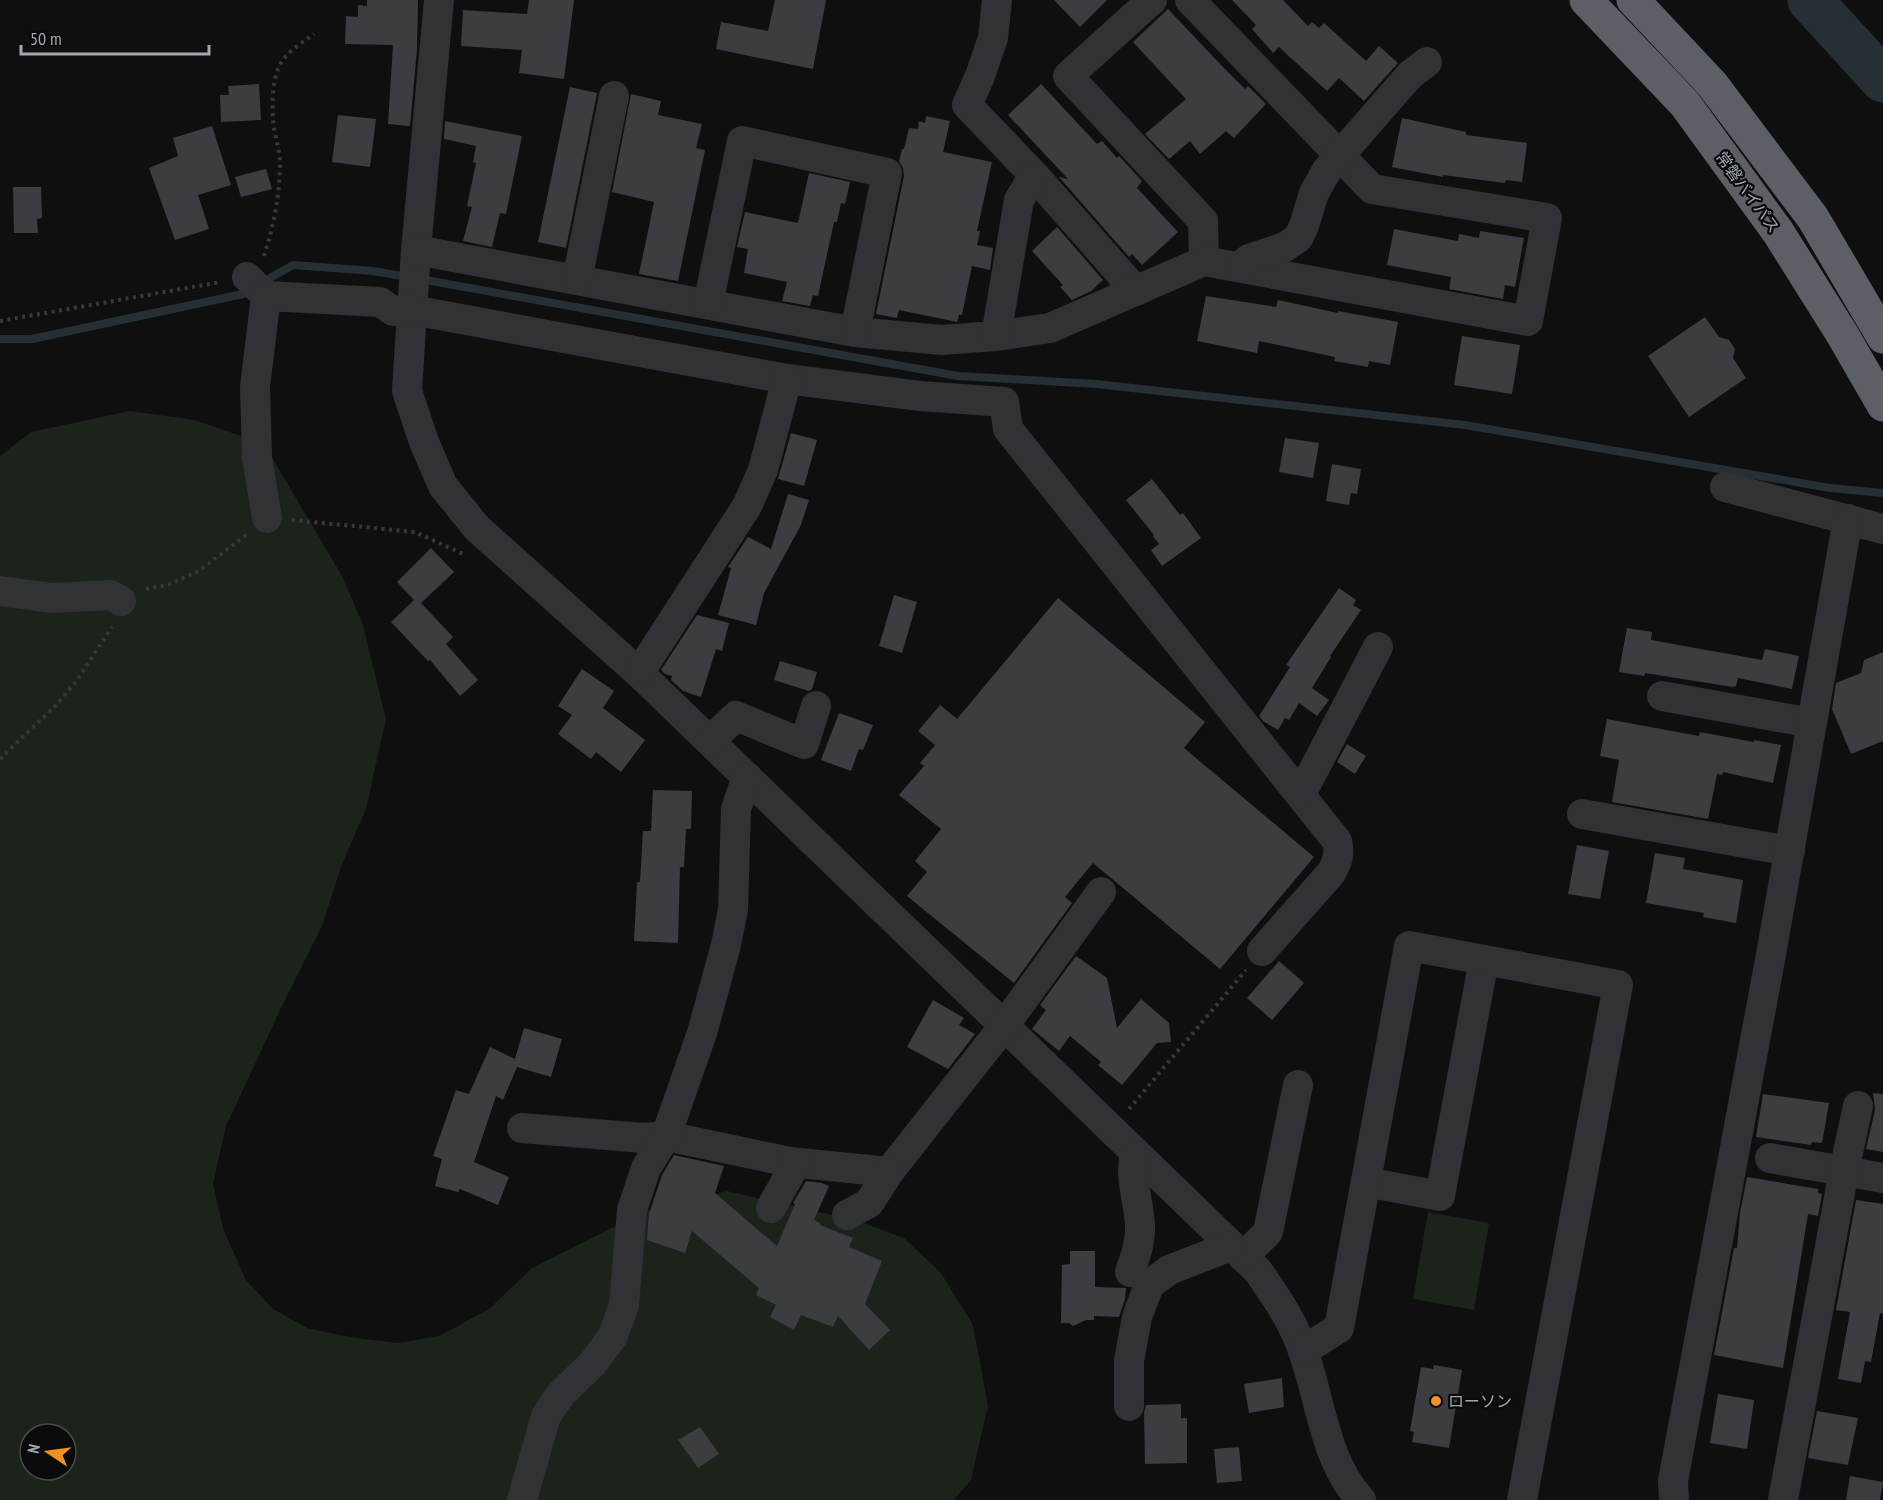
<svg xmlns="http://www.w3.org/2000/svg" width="1883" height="1500" viewBox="0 0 1883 1500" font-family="'PT Sans Narrow','Noto Sans JP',sans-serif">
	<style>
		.green { fill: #1b231b; fill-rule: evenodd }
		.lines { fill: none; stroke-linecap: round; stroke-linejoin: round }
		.stream { stroke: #262f34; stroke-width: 8 }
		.river { stroke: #262f34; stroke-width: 45 }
		.building { fill: #3b3d40 }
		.path { stroke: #36393c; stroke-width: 4; stroke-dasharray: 3 4.5; stroke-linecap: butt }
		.minor { stroke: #303235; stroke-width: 30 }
		.highway { stroke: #5c6066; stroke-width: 33 }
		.poi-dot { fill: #f39124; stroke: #0a0a0b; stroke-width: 2 }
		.labels { text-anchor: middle; stroke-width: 4.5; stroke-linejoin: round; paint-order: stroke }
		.street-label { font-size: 16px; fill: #a0a8b2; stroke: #0a0a0b }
		.poi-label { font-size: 16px; fill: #a0a8b2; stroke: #0a0a0b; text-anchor: start }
	</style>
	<rect width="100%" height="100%" fill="#0f0f10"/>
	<g class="green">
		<path d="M130,411L195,420L241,436L270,454L342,576L363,625L386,719L366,809L342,864L322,926L282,1006L226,1126L213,1184L224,1231L246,1280L273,1309L307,1328L349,1337L398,1343L439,1336L489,1309L532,1268L645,1211L685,1204L727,1191L858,1221L904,1238L941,1273L973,1325L988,1406L971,1480L954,1500H0V456L31,432ZM30,1434H66V1470H30Z"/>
		<polygon points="1428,1212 1489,1223 1474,1310 1413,1299"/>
	</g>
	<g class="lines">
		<g class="stream">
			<polyline points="420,279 958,376 1096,384 1465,425 1830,488 1883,493"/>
			<polyline points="261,283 293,265 373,271 408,277"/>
			<polyline points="0,339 32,339 243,294 251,289"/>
		</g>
		<polyline class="river" points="1810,0 1883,80"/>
	</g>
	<g class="building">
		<polygon points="367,0 418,0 417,49 410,126 388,124 393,45 345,44 346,16 358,17 358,5 367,6"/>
		<polygon points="529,0 574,0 564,79 519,73 522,50 461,46 463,10 527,14"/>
		<polygon points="775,0 826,0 813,69 716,49 721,22 768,31"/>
		<polygon points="1054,0 1107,0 1080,27"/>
		<polygon points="1232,0 1283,0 1308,26 1312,22 1319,28 1324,23 1366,61 1379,46 1398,63 1364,101 1339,78 1327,91 1279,47 1273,53 1252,29 1256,25"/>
		<polygon points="1168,9 1221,65 1245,89 1248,86 1266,104 1234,138 1226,131 1200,154 1190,141 1169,159 1145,134 1186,99 1133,42"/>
		<polygon points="259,84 261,120 221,122 220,95 229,95 228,86"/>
		<polygon points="1041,84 1097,144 1102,141 1117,158 1119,156 1142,181 1137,188 1178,232 1142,265 1132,254 1129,257 1059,177 1068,179 1008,115"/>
		<polygon points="570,87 597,93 566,248 538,242"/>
		<polygon points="631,94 661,101 658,115 702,124 696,148 705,150 678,281 639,274 654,202 612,192"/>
		<polygon points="338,115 376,119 370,167 332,162"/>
		<polygon points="926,116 950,121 943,152 992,162 977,231 980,231 977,245 993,248 990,270 972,266 962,315 959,315 957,322 899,310 897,318 876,314 904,176 903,168 899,161 902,149 904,149 909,128 918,129 919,121 925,123"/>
		<polygon points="1402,118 1466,132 1466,135 1527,143 1522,182 1506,180 1505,183 1443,175 1443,177 1392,167"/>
		<polygon points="445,121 522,136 506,214 500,213 492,247 463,241 472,207 467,206 476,163 473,162 476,146 444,139"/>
		<polygon points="212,126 231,185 198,195 209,229 175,240 149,168 178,156 173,138"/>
		<polygon points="266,169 272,189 241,197 235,177"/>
		<polygon points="809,173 850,182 845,204 841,203 837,222 834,222 818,296 813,295 810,306 782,301 787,282 744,273 748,249 737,247 745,212 798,223"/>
		<polygon points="13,187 41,187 42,218 37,219 38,233 14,233"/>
		<polygon points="1057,227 1103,280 1091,291 1072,300 1060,287 1063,285 1032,251"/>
		<polygon points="1394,229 1458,241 1459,234 1479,238 1480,231 1524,238 1515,287 1505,285 1503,299 1449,289 1451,277 1387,265"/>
		<polygon points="1206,296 1276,307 1278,300 1338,313 1338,311 1398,322 1390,365 1369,361 1368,367 1334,361 1335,357 1259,341 1257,353 1197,341"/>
		<polygon points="1705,317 1719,337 1729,340 1735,349 1733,358 1746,378 1689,417 1648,356"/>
		<polygon points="1462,336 1520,345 1512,394 1454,385"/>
		<polygon points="791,433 817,440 804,486 778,479"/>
		<polygon points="1285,438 1319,443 1313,478 1279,472"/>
		<polygon points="1332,464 1361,469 1357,494 1351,493 1349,505 1326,501"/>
		<polygon points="1152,479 1180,515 1183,513 1201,538 1162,566 1151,550 1159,544 1153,536 1154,535 1126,500"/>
		<polygon points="788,494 809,500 801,525 764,593 756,625 718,615 731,568 728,567 748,537 771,549"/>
		<polygon points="431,548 454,572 421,603 453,637 446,644 478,680 460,696 430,660 428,661 391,622 414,600 397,582"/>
		<polygon points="1339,588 1356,600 1353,605 1361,610 1330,656 1331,657 1312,688 1329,700 1317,716 1299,703 1289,720 1285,718 1278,730 1263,721 1259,716 1290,667 1286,665"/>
		<polygon points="894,595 917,602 902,653 879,646"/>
		<polygon points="1058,598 1205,722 1184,748 1314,857 1220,969 1093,863 1065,897 1072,903 1014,983 907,896 927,872 915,861 941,829 899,795 924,766 920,763 935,745 918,731 940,705 957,719"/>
		<polygon points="697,615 729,623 722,651 716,649 701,697 683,691 671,680 672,676 665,674 661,670"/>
		<polygon points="1627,628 1652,632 1651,640 1762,660 1765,649 1799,656 1792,689 1738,678 1736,686 1733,687 1645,673 1644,676 1619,672"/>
		<polygon points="1883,652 1883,741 1851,754 1832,709 1836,683 1861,673 1864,660"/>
		<polygon points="780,661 817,672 812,689 809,691 774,680"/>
		<polygon points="582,669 614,691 603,708 645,740 621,772 596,752 591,759 558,734 572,715 558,706"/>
		<polygon points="839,713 873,725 863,750 859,749 851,771 821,760"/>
		<polygon points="1607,719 1699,736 1700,732 1754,742 1754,740 1781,745 1773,783 1723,772 1722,775 1717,774 1708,819 1612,802 1619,760 1600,756"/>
		<polygon points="1347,744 1366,756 1355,774 1337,762"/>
		<polygon points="653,790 692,791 691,829 686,829 684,867 680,867 678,943 634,941 637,882 640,882 643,831 651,831"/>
		<polygon points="1577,845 1609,851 1600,899 1568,894"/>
		<polygon points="1655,853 1685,858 1683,869 1743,880 1736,923 1703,917 1704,913 1646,903"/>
		<polygon points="1076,956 1107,978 1117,1028 1141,999 1169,1023 1171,1042 1157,1043 1122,1085 1098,1065 1101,1062 1070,1036 1059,1051 1032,1029 1046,1010 1040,1005"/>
		<polygon points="1279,961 1304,983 1272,1020 1247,998"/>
		<polygon points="933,1000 964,1018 959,1025 975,1034 948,1069 907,1047"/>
		<polygon points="524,1028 562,1039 551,1077 517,1067 503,1100 496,1096 474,1162 509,1177 498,1205 460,1189 458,1192 435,1186 442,1159 433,1156 456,1090 469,1094 490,1047 515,1059"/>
		<polygon points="1873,1093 1883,1094 1883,1152 1866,1149 1875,1110"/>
		<polygon points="1763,1094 1829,1103 1822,1143 1812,1142 1811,1145 1756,1137"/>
		<polygon points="674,1155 724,1166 715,1193 777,1246 795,1204 793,1203 806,1181 822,1183 829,1186 814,1220 820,1223 820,1225 853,1238 849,1247 882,1261 865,1304 890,1330 869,1350 838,1316 833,1327 801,1315 794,1330 770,1317 776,1305 756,1295 759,1288 692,1231 685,1253 647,1240 649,1214 662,1175"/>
		<polygon points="1747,1177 1818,1189 1818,1193 1822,1194 1818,1216 1808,1214 1783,1368 1714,1355 1734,1248 1737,1248 1740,1213"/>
		<polygon points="1856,1200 1883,1204 1883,1314 1880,1313 1871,1362 1865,1361 1861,1383 1838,1379 1850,1312 1836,1310"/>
		<polygon points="1070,1251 1095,1251 1095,1287 1126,1288 1125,1299 1119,1317 1094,1316 1094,1320 1086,1320 1073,1326 1069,1323 1061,1323 1062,1265 1070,1264"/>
		<polygon points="1434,1365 1462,1370 1449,1448 1412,1442 1414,1432 1410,1431 1421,1367 1433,1369"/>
		<polygon points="1282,1378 1284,1407 1249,1413 1244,1384"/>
		<polygon points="1718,1394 1754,1400 1747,1449 1710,1443"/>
		<polygon points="1181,1404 1181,1418 1187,1418 1187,1463 1145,1464 1144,1413 1146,1405"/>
		<polygon points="1817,1411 1858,1418 1848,1465 1808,1458"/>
		<polygon points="700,1427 719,1454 698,1468 678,1440"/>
		<polygon points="1239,1447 1242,1481 1217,1483 1214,1449"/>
		<polygon points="1850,1476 1883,1482 1880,1500 1846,1500"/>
	</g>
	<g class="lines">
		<g class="path">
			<path d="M264,256C274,225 280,194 280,161C279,147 274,133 273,120C272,104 272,79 280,65C287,51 302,43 314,34"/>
			<polyline points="0,321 221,282"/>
			<polyline points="292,520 415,532 463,554"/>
			<polyline points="146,589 167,585 199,571 246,535"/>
			<polyline points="0,759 56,705 75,683 112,627"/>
			<polyline points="1129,1109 1246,970"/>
		</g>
		<g class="minor">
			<path d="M439,0L416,250L407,391L424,442L443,486L477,528L639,673L1258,1271C1276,1297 1293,1321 1303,1351C1321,1400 1324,1460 1361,1500"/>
			<polyline points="997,0 993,38 980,76 967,105 1034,175 1136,291"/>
			<polyline points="1152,0 1068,76 1203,221 1204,261"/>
			<polyline points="416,250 855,332 942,340 996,336 1050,328 1204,261 1528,321 1547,218 1372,189 1190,0"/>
			<polyline points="1239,267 1249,259 1285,247 1298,238 1304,226 1314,193 1327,170 1410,75 1427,62"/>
			<polyline points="247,277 266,296"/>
			<polyline points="577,280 614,96"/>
			<polyline points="708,304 742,141 887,173 855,332"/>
			<polyline points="996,336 1019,200 1034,175"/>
			<polyline points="1725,487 1883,529"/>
			<path d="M267,518L257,457L255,387L266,296L380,302L393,311L412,310L787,379L920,396L1004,402L1008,429L1337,841C1340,853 1338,861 1331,873L1262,951"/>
			<polyline points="0,591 52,598 110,595 121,601"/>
			<polyline points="639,673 747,506 763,470 787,379"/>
			<polyline points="1662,696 1812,723"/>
			<polyline points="710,741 736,716 804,744 816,706"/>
			<polyline points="1301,794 1378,647"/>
			<polyline points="1582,814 1790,851"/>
			<polyline points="522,1128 644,1138 666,1136 790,1162 889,1172 1004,1026 1101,892"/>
			<polyline points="1770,1158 1883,1178"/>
			<polyline points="1366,1182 1440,1196 1484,960"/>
			<polyline points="771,1208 796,1163"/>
			<polyline points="847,1215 869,1203 889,1172"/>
			<polyline points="1243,1257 1268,1232 1298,1085"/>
			<path d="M1130,1272C1135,1257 1141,1242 1140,1225C1139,1202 1129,1177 1135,1154"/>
			<polyline points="1303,1351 1339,1328 1409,946 1618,985 1522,1500"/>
			<polyline points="1129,1406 1129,1361 1137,1317 1149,1285 1169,1270 1231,1246"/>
			<polyline points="522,1500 546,1416 561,1394 593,1363 613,1336 624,1305 632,1210 646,1168 666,1136 702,1033 726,945 733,909 736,809 747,777"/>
			<polyline points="1674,1500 1673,1481 1770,960 1848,519"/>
			<polyline points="1783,1500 1844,1171 1858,1106"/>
		</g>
		<g class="highway">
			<polyline points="1586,0 1685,104 1778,232 1842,334 1883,405"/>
			<polyline points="1633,0 1712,84 1813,218 1883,337"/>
		</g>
	</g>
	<circle class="poi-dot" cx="1436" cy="1401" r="6"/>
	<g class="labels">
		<g class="street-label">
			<text transform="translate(1748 192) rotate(54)" y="6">常磐バイパス</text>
		</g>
		<g class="poi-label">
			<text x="1448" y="1407">ローソン</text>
		</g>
	</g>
	<g transform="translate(48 1452) rotate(283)"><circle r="28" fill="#0a0a0b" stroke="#46494e" stroke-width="1.5"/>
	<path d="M0-4.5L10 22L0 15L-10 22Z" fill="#f39124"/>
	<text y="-9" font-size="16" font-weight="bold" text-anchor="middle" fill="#a0a8b2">N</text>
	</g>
	<path d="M21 45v9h188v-9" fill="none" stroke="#a0a8b2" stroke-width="3"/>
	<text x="30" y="45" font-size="18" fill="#a0a8b2" stroke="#0a0a0b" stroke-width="4.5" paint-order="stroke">50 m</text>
</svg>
